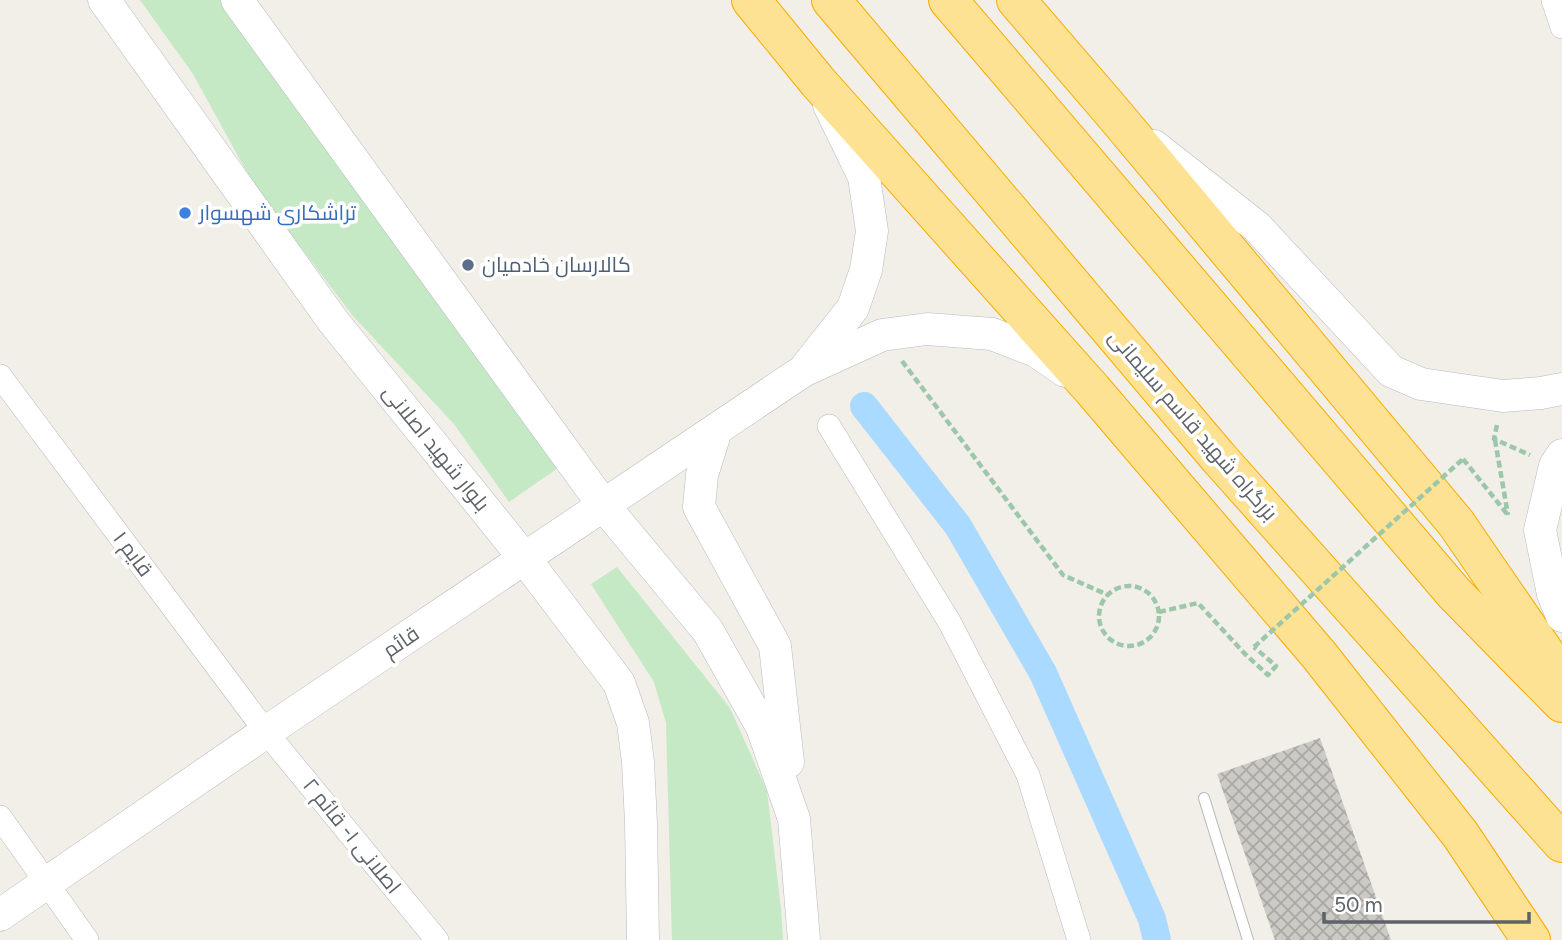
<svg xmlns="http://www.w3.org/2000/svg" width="1562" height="940" viewBox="0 0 1562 940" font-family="Figtree,Cairo,sans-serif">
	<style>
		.grass { fill: #c5e8c5 }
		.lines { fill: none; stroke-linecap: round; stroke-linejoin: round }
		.canal { stroke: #aadaff; stroke-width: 28 }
		.building { fill: url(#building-cross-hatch) }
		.lane-casing { stroke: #b5b8bc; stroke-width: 12 }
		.street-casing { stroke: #b5b8bc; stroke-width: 24 }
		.secondary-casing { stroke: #b6babf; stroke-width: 33 }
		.highway-casing { stroke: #f9ab00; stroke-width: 40 }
		.path { stroke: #9cc7a9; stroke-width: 4.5; stroke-dasharray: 7 3.5; stroke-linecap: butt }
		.lane { stroke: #fff; stroke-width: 10 }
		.street { stroke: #fff; stroke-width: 23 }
		.secondary { stroke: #fff; stroke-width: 32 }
		.highway { stroke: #fde293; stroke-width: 38 }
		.path-bridge { stroke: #9cc7a9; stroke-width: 4.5; stroke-dasharray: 7 3.5; stroke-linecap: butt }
		.shop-dot { fill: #3f7fe0; stroke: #fff; stroke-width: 2.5 }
		.service-dot { fill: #5c6f8a; stroke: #fff; stroke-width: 2.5 }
		.labels { text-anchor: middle; stroke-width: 7; stroke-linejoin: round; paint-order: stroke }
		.shop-label { font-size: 21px; fill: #366cbe; stroke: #fff; text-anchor: start }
		.service-label { font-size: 21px; fill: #4e5e75; stroke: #fff; text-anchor: start }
		.street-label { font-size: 21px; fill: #5f6368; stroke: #fff }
	</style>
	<defs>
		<pattern id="building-cross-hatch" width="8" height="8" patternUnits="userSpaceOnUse" patternTransform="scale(1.75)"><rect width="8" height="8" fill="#cccac5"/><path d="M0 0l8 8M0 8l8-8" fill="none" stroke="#a9a8a4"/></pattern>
	</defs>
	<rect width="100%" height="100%" fill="#f1efe8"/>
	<g class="grass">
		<polygon points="140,0 221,0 558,468 509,502 454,424 353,316 255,187 193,74"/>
		<polygon points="617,567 730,708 767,791 781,909 783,940 672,940 666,723 654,682 591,584"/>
	</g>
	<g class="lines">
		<polyline class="canal" points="864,406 958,526 1043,673 1152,919 1157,940"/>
	</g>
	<polygon class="building" points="1320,738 1391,940 1275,940 1217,774"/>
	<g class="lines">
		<g class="lane-casing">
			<polyline id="lane" points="1204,798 1248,940"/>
		</g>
		<g class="street-casing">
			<g id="street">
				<polyline points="1553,0 1562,27"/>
				<polyline points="0,376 266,732 437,940"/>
				<polyline points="829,426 950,623 1028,775 1079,940"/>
				<polyline points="0,817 87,940"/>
			</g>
		</g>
		<g class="secondary-casing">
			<g id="secondary">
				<polyline points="104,0 333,321 525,559 619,683 633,723 638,762 641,823 643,940"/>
				<polyline points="237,0 604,506 708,631 762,727 794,819 804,940"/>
				<polyline points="1154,146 1257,227 1391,371 1421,384 1503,396 1541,393 1562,389"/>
				<polyline points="807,366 853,308 866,270 872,231 864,177 829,105"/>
				<polyline points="716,430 702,475 699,507 775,646 788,762"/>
				<polyline points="1562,455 1555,466 1540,530 1553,594 1562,616"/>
				<polyline points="0,915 266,732 803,371 882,335 927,329 992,334 1036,351 1065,371"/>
			</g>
		</g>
		<g class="highway-casing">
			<g id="highway">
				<polyline points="751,0 818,82 1092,389 1319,655 1460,834 1531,940"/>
				<polyline points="831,0 1218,457 1562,843"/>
				<polyline points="948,0 1454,593 1562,703"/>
				<polyline points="1016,0 1114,114 1456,523 1561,676"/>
			</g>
		</g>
		<g class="path">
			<polyline points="902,361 1063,575 1108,595"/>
			<polyline points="1497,425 1494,439 1530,455"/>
			<polyline points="1495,440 1508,515"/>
			<polyline points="1463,459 1507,514"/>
			<circle cx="1129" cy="616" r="30"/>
			<polyline points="1159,612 1198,603 1245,654 1268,675 1276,666 1254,647"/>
		</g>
		<use href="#lane" class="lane"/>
		<use href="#street" class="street"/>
		<use href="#secondary" class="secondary"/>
		<use href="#highway" class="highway"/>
		<polyline class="path-bridge" points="1254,647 1463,459"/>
	</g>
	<circle class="shop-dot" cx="185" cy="213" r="7"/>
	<circle class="service-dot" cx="468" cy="265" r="7"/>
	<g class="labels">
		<g class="shop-label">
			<text x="199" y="220">تراشکاری شهسوار</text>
		</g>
		<g class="service-label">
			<text x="482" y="272">کالارسان خادمیان</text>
		</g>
		<g class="street-label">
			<text transform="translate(1193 425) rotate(49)" y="7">بزرگراه شهید قاسم سلیمانی</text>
			<text transform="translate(436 448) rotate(51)" y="7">بلوار شهید اصلانی</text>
			<text transform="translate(133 554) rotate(53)" y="7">قایم ۱</text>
			<text transform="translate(401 642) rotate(-34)" y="7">قائم</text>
			<text transform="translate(352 836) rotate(51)" y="7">اصلانی ۱- قائم ۲</text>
		</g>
	</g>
	<path d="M1324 912v10h205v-10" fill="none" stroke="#5f6368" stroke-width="3.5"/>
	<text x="1334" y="912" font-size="21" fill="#5f6368" stroke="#ffffff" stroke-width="5" paint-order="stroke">50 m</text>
</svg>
